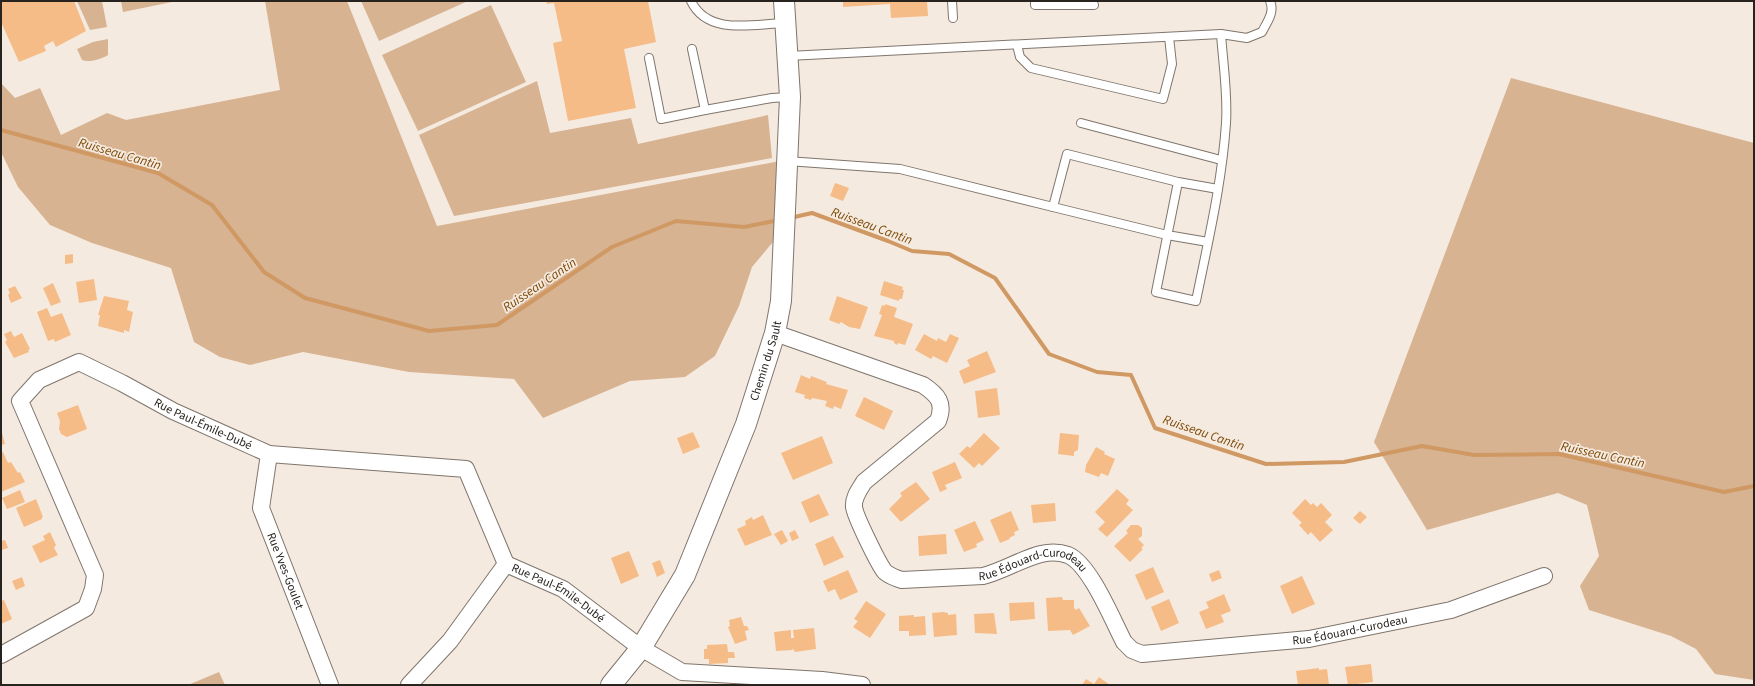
<svg xmlns="http://www.w3.org/2000/svg" width="1755" height="686" viewBox="0 0 1755 686" font-family="'Source Sans 3',sans-serif">
	<style>
		.green { fill: #d7b392 }
		.lines { fill: none; stroke-linecap: round; stroke-linejoin: round }
		.stream { stroke: #d09964; stroke-width: 4 }
		.building { fill: #f6bc87 }
		.service-casing { stroke: #7f756c; stroke-width: 10 }
		.minor-casing { stroke: #7f756c; stroke-width: 18 }
		.tertiary-casing { stroke: #7f756c; stroke-width: 22 }
		.service { stroke: #fff; stroke-width: 8 }
		.minor { stroke: #fff; stroke-width: 16 }
		.tertiary { stroke: #fff; stroke-width: 20 }
		.labels { text-anchor: middle; stroke-width: 3.5; stroke-linejoin: round; paint-order: stroke }
		.street-label { font-size: 12px; fill: #27231f; stroke: #f5eadf }
		.water-label { font-size: 13px; font-style: italic; fill: #7c4805; stroke: #f5eadf }
	</style>
	<rect width="100%" height="100%" fill="#f5eadf"/>
	<g class="green">
		<polygon points="77,1 102,1 107,27 90,30"/>
		<polygon points="121,1 177,1 123,12"/>
		<polygon points="265,1 347,1 437,226 780,161 773,242 752,267 739,306 715,356 685,377 630,381 543,418 514,379 409,372 303,352 250,365 220,357 194,342 171,268 92,243 50,225 18,187 1,152 1,83 15,98 40,88 61,135 107,113 126,120 280,90"/>
		<polygon points="361,1 468,1 379,41"/>
		<polygon points="491,5 526,82 418,131 382,55"/>
		<path d="M108,39V55C101,59 89,63 82,60L77,49L93,42Z"/>
		<polygon points="1511,78 1754,143 1754,680 1715,674 1696,649 1671,636 1589,610 1580,586 1599,556 1587,505 1558,493 1427,530 1374,442"/>
		<polygon points="537,81 550,133 631,118 638,144 768,115 772,158 454,216 419,135"/>
		<polygon points="219,672 225,685 188,685"/>
	</g>
	<g class="lines">
		<g class="stream">
			<polyline points="1,130 158,173 212,205 264,272 305,298 429,331 497,325 612,247 676,221 744,227 779,220"/>
			<polyline points="790,218 812,213 888,241 912,251 949,254 995,278 1049,354 1097,372 1131,375 1155,428 1266,464 1344,462 1422,446 1474,455 1559,454 1724,492 1754,486"/>
		</g>
	</g>
	<g class="building">
		<polygon points="1,1 74,1 86,31 56,47 53,41 44,46 46,51 19,62 1,22"/>
		<polygon points="546,1 648,1 656,42 624,49 636,108 568,121 553,43 562,41 554,3 547,4"/>
		<polygon points="843,1 927,1 928,16 891,18 890,4 843,7"/>
		<polygon points="835,183 849,188 843,201 830,196"/>
		<polygon points="73,254 73,263 65,264 65,255"/>
		<polygon points="94,279 97,300 79,303 76,282"/>
		<polygon points="884,281 903,287 902,290 904,290 902,299 899,299 899,301 880,295"/>
		<polygon points="53,283 61,302 51,306 43,288"/>
		<polygon points="15,286 22,298 11,303 8,295 10,293 8,289"/>
		<polygon points="104,296 129,301 127,310 133,312 129,332 124,330 124,333 98,326 100,315 98,315"/>
		<polygon points="837,296 868,307 860,329 849,327 841,322 839,324 829,320"/>
		<polygon points="885,304 897,308 894,317 913,324 905,345 898,343 897,345 894,343 894,341 874,336 882,315 879,314 882,305 885,306"/>
		<polygon points="47,308 51,317 62,313 71,335 55,342 54,339 48,341 37,312"/>
		<polygon points="11,331 14,337 22,333 30,349 28,350 29,352 14,358 5,342 7,340 4,334"/>
		<polygon points="924,334 937,341 938,338 946,342 950,334 959,338 947,363 933,356 931,359 915,350"/>
		<polygon points="987,351 996,372 964,384 959,371 970,366 967,360"/>
		<polygon points="801,375 810,379 811,376 827,382 826,384 848,390 841,409 834,406 833,409 825,406 827,401 812,398 811,400 804,398 805,395 795,392"/>
		<polygon points="997,388 1000,415 978,418 975,391"/>
		<polygon points="864,397 893,411 884,430 855,416"/>
		<polygon points="78,405 87,429 67,437 61,434 59,429 60,421 57,413"/>
		<polygon points="1,429 5,444 1,445"/>
		<polygon points="693,432 700,447 683,454 677,438"/>
		<polygon points="984,433 1000,448 982,466 979,463 974,468 959,454 967,446 970,448"/>
		<polygon points="1060,433 1079,435 1078,450 1074,452 1074,456 1058,454"/>
		<polygon points="822,436 833,463 793,480 781,453"/>
		<polygon points="1096,447 1105,452 1104,454 1115,459 1108,476 1101,473 1099,477 1085,472 1086,465"/>
		<polygon points="3,452 8,463 11,462 18,473 20,472 25,482 1,492 1,453"/>
		<polygon points="955,462 962,478 945,485 947,489 940,492 932,472"/>
		<polygon points="916,482 930,499 901,522 889,509 902,496 900,493"/>
		<polygon points="1117,489 1129,500 1126,504 1133,510 1107,537 1098,529 1105,522 1095,512"/>
		<polygon points="20,490 25,502 7,509 2,498"/>
		<polygon points="819,494 829,515 810,523 801,502"/>
		<polygon points="36,499 43,517 42,517 42,519 24,527 16,508"/>
		<polygon points="1305,499 1311,505 1313,503 1317,507 1321,503 1332,515 1325,522 1333,530 1320,542 1311,532 1308,535 1299,525 1302,523 1292,513"/>
		<polygon points="1055,503 1056,521 1033,523 1031,505"/>
		<polygon points="1011,511 1019,530 1014,532 1015,535 1009,538 1010,539 1000,543 990,520"/>
		<polygon points="1360,511 1367,517 1360,524 1353,518"/>
		<polygon points="763,515 772,535 745,546 737,529 746,525 745,521 752,517 753,520"/>
		<polygon points="975,521 984,540 976,544 977,547 964,552 954,530"/>
		<polygon points="1131,525 1138,525 1142,528 1142,536 1138,539 1144,545 1141,548 1143,549 1130,562 1114,546 1128,533 1126,531"/>
		<polygon points="782,530 788,541 781,545 774,534"/>
		<polygon points="795,530 799,538 792,541 789,533"/>
		<polygon points="50,532 56,545 54,548 58,555 40,563 32,546 45,540 43,536"/>
		<polygon points="946,534 947,554 919,556 918,536"/>
		<polygon points="833,536 844,557 824,566 815,544"/>
		<polygon points="5,540 8,548 2,550 1,541"/>
		<polygon points="629,551 639,576 621,584 611,558"/>
		<polygon points="660,560 665,573 657,577 652,563"/>
		<polygon points="1153,567 1164,592 1146,600 1135,575"/>
		<polygon points="848,570 858,592 840,600 835,589 828,592 823,581"/>
		<polygon points="1219,570 1222,578 1212,582 1209,574"/>
		<polygon points="1302,576 1315,604 1292,614 1280,586"/>
		<polygon points="22,577 25,586 16,590 12,581"/>
		<polygon points="1224,594 1231,611 1221,615 1224,622 1206,629 1199,612 1209,608 1206,602"/>
		<polygon points="1062,597 1063,600 1074,600 1074,608 1076,610 1079,608 1090,626 1073,635 1070,630 1048,631 1046,598"/>
		<polygon points="1169,599 1179,623 1161,631 1151,607"/>
		<polygon points="4,600 12,619 1,624 1,601"/>
		<polygon points="866,601 886,614 870,638 853,627 858,621 854,619"/>
		<polygon points="1034,602 1035,619 1010,621 1009,603"/>
		<polygon points="943,612 948,613 948,615 956,614 957,635 934,637 932,613"/>
		<polygon points="994,613 997,634 975,633 974,614"/>
		<polygon points="914,615 914,617 925,616 926,635 909,636 909,631 899,631 899,616"/>
		<polygon points="741,617 744,626 747,626 749,630 745,631 747,640 735,644 728,627 730,626 729,620"/>
		<polygon points="814,628 816,649 795,652 792,647 793,650 776,651 774,632 791,630 791,638 794,638 793,630"/>
		<polygon points="727,644 728,652 734,652 735,658 728,658 728,663 709,664 709,659 704,659 704,649 707,649 707,645"/>
		<polygon points="1371,664 1373,682 1348,685 1345,667"/>
		<polygon points="1319,668 1319,670 1327,669 1329,685 1298,685 1296,671"/>
		<polygon points="1099,677 1110,685 1082,685 1086,679 1094,684"/>
	</g>
	<g class="lines">
		<g class="service-casing">
			<g id="service">
				<path d="M691,1C708,36 753,24 785,23"/>
				<polyline points="952,1 953,18"/>
				<polyline points="1035,1 1035,5 1094,5"/>
				<path d="M1221,34L1247,38L1262,32C1267,22 1275,12 1270,1"/>
				<polyline points="1017,45 1020,57 1031,68 1163,99 1172,64 1169,37"/>
				<polyline points="692,49 705,110 772,98 789,97"/>
				<path d="M788,56L1221,34C1223,63 1228,94 1226,123C1222,183 1208,242 1196,301L1156,292L1178,182L1067,154L1053,207L1167,235L1208,242"/>
				<polyline points="649,58 661,119 705,110"/>
				<polyline points="1081,123 1221,160"/>
				<polyline points="787,161 900,169 1053,207"/>
				<polyline points="1178,182 1218,189"/>
			</g>
		</g>
		<g class="minor-casing">
			<g id="minor">
				<path id="s1" d="M775,333L923,385C938,395 945,403 938,421L864,482C860,489 853,497 854,507C855,516 879,565 885,572C890,576 895,578 902,580L983,576C1003,571 1021,559 1041,554C1049,552 1060,552 1068,555C1090,564 1113,621 1124,642L1132,650L1142,654L1309,639L1451,610L1544,576"/>
				<path id="s2" d="M269,454L261,508L330,685"/>
				<path id="s3" d="M1,655L86,608L93,589L95,575L20,401L39,380L79,362L122,383L173,411L269,454L466,469L506,564L563,589L641,648L682,672L822,680L862,685"/>
				<polyline points="409,685 450,641 506,564"/>
			</g>
		</g>
		<g class="tertiary-casing">
			<g id="tertiary">
				<path id="s4" d="M611,685L641,648L685,575L746,424L775,333L781,301L790,97L784,1"/>
			</g>
		</g>
		<use href="#service" class="service"/>
		<use href="#minor" class="minor"/>
		<use href="#tertiary" class="tertiary"/>
	</g>
	<g class="labels">
		<g class="street-label">
			<text dy="4" stroke="none"><textPath href="#s4" startOffset="362">Chemin du Sault</textPath></text>
			<text dy="4" stroke="none"><textPath href="#s3" startOffset="532">Rue Paul-Émile-Dubé</textPath></text>
			<text dy="4" stroke="none"><textPath href="#s2" startOffset="122">Rue Yves-Goulet</textPath></text>
			<text dy="4" stroke="none"><textPath href="#s1" startOffset="550">Rue Édouard-Curodeau</textPath></text>
			<text dy="4" stroke="none"><textPath href="#s3" startOffset="965">Rue Paul-Émile-Dubé</textPath></text>
			<text dy="4" stroke="none"><textPath href="#s1" startOffset="922">Rue Édouard-Curodeau</textPath></text>
		</g>
		<g class="water-label">
			<text transform="translate(120 153) rotate(16)" y="5">Ruisseau Cantin</text>
			<text transform="translate(872 225) rotate(20)" y="5">Ruisseau Cantin</text>
			<text transform="translate(539 284) rotate(-34)" y="5">Ruisseau Cantin</text>
			<text transform="translate(1204 432) rotate(19)" y="5">Ruisseau Cantin</text>
			<text transform="translate(1603 454) rotate(12)" y="5">Ruisseau Cantin</text>
		</g>
	</g>
	<rect width="1755" height="686" fill="none" stroke="#27231f" stroke-width="4"/>
</svg>
